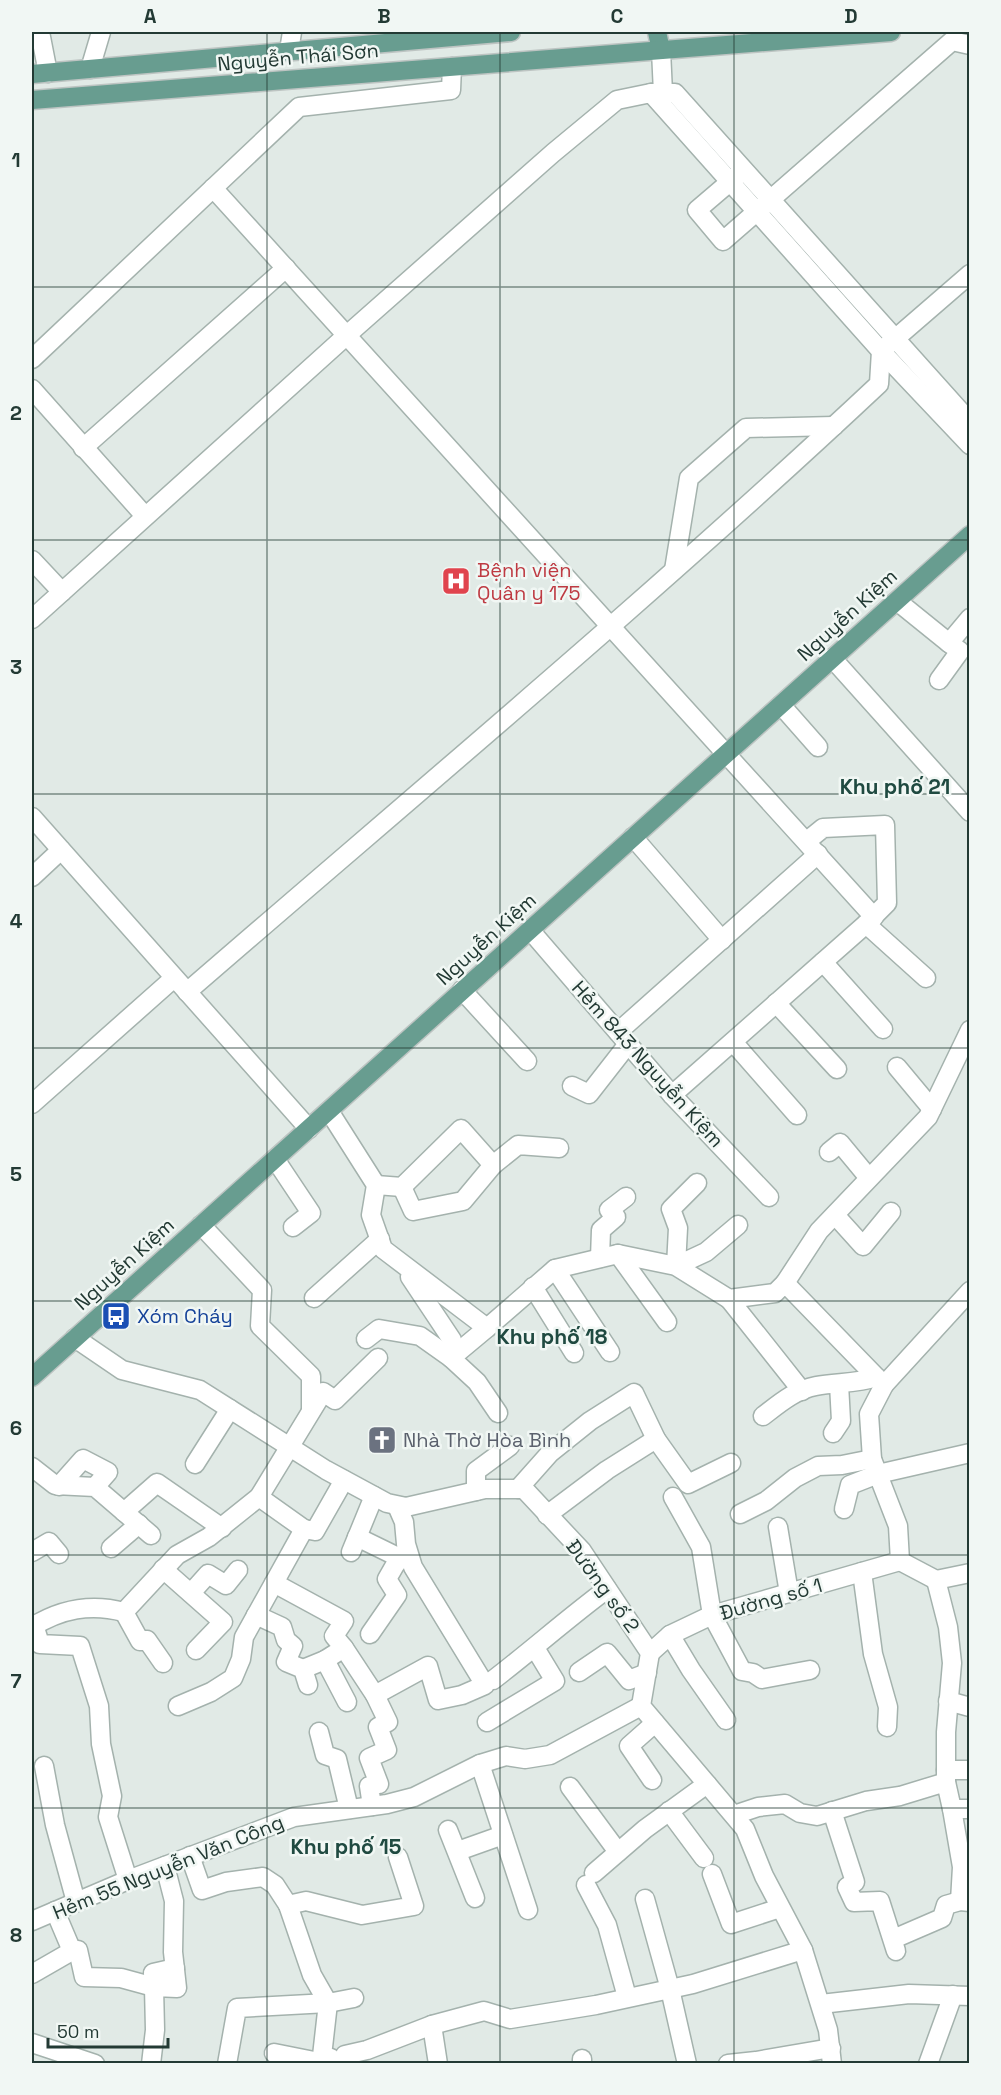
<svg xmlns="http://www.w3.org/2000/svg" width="1001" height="2095" viewBox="0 0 1001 2095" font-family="'Space Grotesk',sans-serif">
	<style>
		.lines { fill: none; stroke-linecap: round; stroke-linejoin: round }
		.minor-casing { stroke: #a4b2ad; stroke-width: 21 }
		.major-casing { stroke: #bdc4c2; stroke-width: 21 }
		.minor { stroke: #fff; stroke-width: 18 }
		.major { stroke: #689d90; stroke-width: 18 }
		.grid { fill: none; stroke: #233a34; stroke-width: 1.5; stroke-opacity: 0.55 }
		.labels { text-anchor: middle; stroke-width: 5; stroke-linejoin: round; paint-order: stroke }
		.street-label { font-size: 20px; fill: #233a34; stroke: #f1f7f4 }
		.health-label { font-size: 20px; fill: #be3a42; stroke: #f1f7f4; text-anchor: start }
		.transit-label { font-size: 20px; fill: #164399; stroke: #f1f7f4; text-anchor: start }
		.worship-label { font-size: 20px; fill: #5b616d; stroke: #f1f7f4; text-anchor: start }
		.neighbourhood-label { font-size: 21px; font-weight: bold; fill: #204a41; stroke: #f1f7f4 }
		.neatline { fill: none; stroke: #233a34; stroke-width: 2 }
		.grid-label { font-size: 20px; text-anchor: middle; font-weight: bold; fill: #233a34 }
	</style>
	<rect width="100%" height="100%" fill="#e1eae6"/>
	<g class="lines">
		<g class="minor-casing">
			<g id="minor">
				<polyline points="40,32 48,73"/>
				<polyline points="661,50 663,93"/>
				<polyline points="289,51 292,32"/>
				<polyline points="90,69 101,32"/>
				<polyline points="651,93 675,93 970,422"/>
				<polyline points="738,175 697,210 723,241 952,41 970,45"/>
				<polyline points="213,188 874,917"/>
				<polyline points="32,359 299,107 451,90 452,67"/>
				<polyline points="32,389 145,516"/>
				<polyline points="83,448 286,268"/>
				<polyline points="32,560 62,592"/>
				<polyline points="674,570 689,478 746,428 834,426"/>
				<polyline points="897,601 949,643"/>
				<polyline points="32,619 347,335 553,153 617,100 651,93 881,351 970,445"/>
				<polyline points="832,658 970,812"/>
				<polyline points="939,680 960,651 949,643 970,618"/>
				<polyline points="781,705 818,747"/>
				<polyline points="32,817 309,1129"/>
				<polyline points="633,837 722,940"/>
				<polyline points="807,841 823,828 885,825 887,903 866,924 926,978"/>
				<polyline points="32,877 61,850"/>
				<polyline points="530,930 672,1095 769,1197"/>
				<polyline points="823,962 883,1029"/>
				<polyline points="462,990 527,1061"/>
				<path d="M187,992C419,791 655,594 879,384L881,351L970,274"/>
				<polyline points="776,1003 837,1069"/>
				<polyline points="618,1032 818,854"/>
				<polyline points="733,1042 797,1115"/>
				<polyline points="897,1067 932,1109"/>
				<polyline points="572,1086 589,1094 628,1044"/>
				<polyline points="672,1095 866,924"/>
				<polyline points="32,1104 174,978"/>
				<polyline points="329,1111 376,1185 371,1215 383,1249 487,1328 555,1269 618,1254 676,1266 729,1299 775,1293 785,1283 884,1385 869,1414 872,1459 898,1526 900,1561"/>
				<polyline points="829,1152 840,1143 869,1178"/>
				<polyline points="275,1159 311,1213 293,1227"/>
				<polyline points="697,1183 671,1209 678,1228 676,1266 706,1252 738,1225"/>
				<polyline points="376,1185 402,1187 461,1129 493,1165 518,1145 559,1148"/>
				<polyline points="402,1187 413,1211 463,1201 493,1165"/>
				<polyline points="835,1215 863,1246 891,1212"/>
				<polyline points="201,1225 262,1290 260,1326 311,1376 311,1409"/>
				<polyline points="618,1254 667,1322"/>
				<polyline points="600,1258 601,1230 616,1217 609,1210 626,1197"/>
				<polyline points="555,1269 610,1352"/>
				<polyline points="410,1277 452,1340"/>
				<polyline points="785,1283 819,1231 928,1117 970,1030"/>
				<polyline points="533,1287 574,1353"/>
				<polyline points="314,1298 380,1239"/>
				<polyline points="729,1299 802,1391"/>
				<polyline points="75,1338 122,1370 200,1390 326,1470 387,1503 406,1507 485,1489 524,1489 582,1551 650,1653 641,1706 745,1829 764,1876 803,1950 828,2030 832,2064"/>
				<polyline points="366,1339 379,1329 420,1336 451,1358 487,1328"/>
				<polyline points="451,1358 477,1382 498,1413"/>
				<polyline points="884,1385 970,1291"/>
				<path d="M763,1416C780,1403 795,1390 816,1386C836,1382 857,1384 876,1377"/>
				<polyline points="833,1433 841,1421 839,1384"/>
				<polyline points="195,1464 230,1409"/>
				<polyline points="32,1467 55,1485 95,1487 151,1535"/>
				<polyline points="59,1486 83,1459 108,1472 95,1487"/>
				<polyline points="518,1489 550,1453 590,1421 634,1393 656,1439 688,1484 731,1463"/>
				<polyline points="476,1491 476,1471 510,1446"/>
				<polyline points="259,1497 304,1529"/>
				<polyline points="673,1497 701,1547 712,1615 742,1671 753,1673 762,1679 810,1670"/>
				<polyline points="844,1509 850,1485 878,1474 970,1453"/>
				<polyline points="124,1512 157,1483 222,1528"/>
				<polyline points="740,1514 766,1501 795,1478 818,1466 842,1465 872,1459"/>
				<polyline points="547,1515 607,1470 656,1439"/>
				<polyline points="778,1527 789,1593"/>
				<polyline points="357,1537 400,1558"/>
				<polyline points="111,1548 139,1524"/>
				<polyline points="32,1552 49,1542 59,1554"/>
				<polyline points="351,1552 374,1496"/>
				<polyline points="900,1561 936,1580 970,1573"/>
				<polyline points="163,1569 223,1622 196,1650"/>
				<polyline points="862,1572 873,1654 888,1707 887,1727"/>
				<polyline points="936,1580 948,1627 952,1663 946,1732 946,1782"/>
				<polyline points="274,1583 344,1621 334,1636 344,1648 325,1660 303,1669"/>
				<polyline points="191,1593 208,1574 226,1585 238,1570"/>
				<polyline points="124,1612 140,1641 147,1640 163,1663"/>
				<polyline points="256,1615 282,1627 286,1640 293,1646 286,1662 303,1669 308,1685"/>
				<polyline points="34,1625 40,1644 80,1646 99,1706 101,1744 112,1796 108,1817 128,1880"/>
				<path d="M32,1627C61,1609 90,1603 124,1612L177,1555L209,1537L259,1497L323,1392L335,1400L378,1358"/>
				<polyline points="370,1634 397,1595 387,1579 395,1565 407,1549"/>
				<polyline points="670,1635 691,1670 726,1720"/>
				<polyline points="344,1648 375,1695 388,1722 378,1727 387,1750 369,1758 379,1784 369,1786 372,1806"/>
				<polyline points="650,1653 670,1635 712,1615 900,1561"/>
				<polyline points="325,1660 347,1702"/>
				<polyline points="579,1672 607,1653 629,1680 647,1673"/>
				<path d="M493,1680C532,1650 568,1618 607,1589"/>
				<polyline points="375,1695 428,1666 438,1700 462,1695 485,1685 413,1567 406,1544 404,1522 397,1506"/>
				<polyline points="948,1701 970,1707"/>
				<polyline points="178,1706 211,1692 233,1678 241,1659 244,1637 304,1529 315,1531 344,1480"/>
				<polyline points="487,1722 555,1681 535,1648"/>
				<polyline points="319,1732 325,1755 337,1759 349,1809"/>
				<polyline points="480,1764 528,1910"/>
				<polyline points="44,1766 55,1825 76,1902"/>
				<polyline points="946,1770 970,1770"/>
				<polyline points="652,1780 629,1746 655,1723"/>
				<polyline points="570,1787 618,1852"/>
				<polyline points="952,1809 962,1867 960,1901"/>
				<polyline points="669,1811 704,1858"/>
				<polyline points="832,1811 855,1882 847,1887 854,1902 880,1901 896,1951"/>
				<polyline points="734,1815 758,1807 785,1804 800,1813 817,1816 866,1801 900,1796 946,1782 952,1809 970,1809"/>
				<polyline points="448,1830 475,1898"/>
				<polyline points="458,1851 503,1835"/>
				<polyline points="190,1856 202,1890 226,1882 263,1877 275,1885 288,1905 306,1901 362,1915 414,1906 398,1857"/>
				<polyline points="594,1873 645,1829 707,1784"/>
				<polyline points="712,1874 731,1924 780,1908"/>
				<polyline points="586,1885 607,1925 627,1997"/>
				<polyline points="645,1899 670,1989 687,2064"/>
				<polyline points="288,1905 312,1975 328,2003 322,2056"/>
				<polyline points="32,1921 128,1880 294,1817 387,1804 414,1797 480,1764 506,1756 525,1759 550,1755 641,1706"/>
				<polyline points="898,1937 942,1918 946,1905 960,1901 970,1902"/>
				<polyline points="72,1951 78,1950 84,1977 121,1978 154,1987 153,1973 175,1968"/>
				<polyline points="32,1974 72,1951 55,1911"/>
				<polyline points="821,2004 909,1994 970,1996"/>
				<polyline points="432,2025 438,2064"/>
				<polyline points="32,2043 95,2064"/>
				<polyline points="274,2053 319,2062 322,2056 331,2058"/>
				<polyline points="582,2059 582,2064"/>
				<polyline points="151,2064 155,2030 154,1987 177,1988 173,1952 174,1901 165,1866"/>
				<polyline points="227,2064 237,2008 328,2003 354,1998"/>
				<polyline points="342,2064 345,2055 367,2050 432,2025 484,2011 510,2019 596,2005 693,1984 803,1950"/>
				<polyline points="728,2064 756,2061 831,2048"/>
				<polyline points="928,2064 953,1995"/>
			</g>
		</g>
		<g class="major-casing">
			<g id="major">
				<polyline points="657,32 661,50"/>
				<polyline points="32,74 511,32"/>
				<polyline points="32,100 891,32"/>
				<polyline points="32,1377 970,535"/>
			</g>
		</g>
		<use href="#minor" class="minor"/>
		<use href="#major" class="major"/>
	</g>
	<path class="grid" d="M267,32V2064M500,32V2064M734,32V2064M32,287H970M32,540H970M32,794H970M32,1048H970M32,1301H970M32,1555H970M32,1808H970"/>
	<defs>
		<g id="hospital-square" transform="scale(1.5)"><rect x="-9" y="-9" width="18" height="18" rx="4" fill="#e0444e" stroke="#f1f7f4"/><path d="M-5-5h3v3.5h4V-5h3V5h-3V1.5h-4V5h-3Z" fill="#fff"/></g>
		<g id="bus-square" transform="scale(1.5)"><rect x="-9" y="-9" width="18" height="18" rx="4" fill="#1a4fb4" stroke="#f1f7f4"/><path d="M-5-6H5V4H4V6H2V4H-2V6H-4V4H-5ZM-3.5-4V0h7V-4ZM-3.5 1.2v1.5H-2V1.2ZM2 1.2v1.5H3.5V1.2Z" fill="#fff"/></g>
		<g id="church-square" transform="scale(1.5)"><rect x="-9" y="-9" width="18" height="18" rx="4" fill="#6b7280" stroke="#f1f7f4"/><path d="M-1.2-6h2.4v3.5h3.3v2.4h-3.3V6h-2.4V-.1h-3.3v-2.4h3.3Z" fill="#fff"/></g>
	</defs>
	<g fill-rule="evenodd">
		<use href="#hospital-square" x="456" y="581"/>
		<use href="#bus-square" x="116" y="1316"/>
		<use href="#church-square" x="382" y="1440"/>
	</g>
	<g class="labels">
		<g class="street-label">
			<text transform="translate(298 57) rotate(-5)" y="7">Nguyễn Thái Sơn</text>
			<text transform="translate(847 615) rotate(-42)" y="7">Nguyễn Kiệm</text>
			<text transform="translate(486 939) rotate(-42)" y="7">Nguyễn Kiệm</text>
			<text transform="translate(648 1064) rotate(48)" y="7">Hẻm 843 Nguyễn Kiệm</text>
			<text transform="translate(124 1264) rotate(-42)" y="7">Nguyễn Kiệm</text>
			<text transform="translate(603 1586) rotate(54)" y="7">Đường số 2</text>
			<text transform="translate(771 1599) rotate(-16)" y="7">Đường số 1</text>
			<text transform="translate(168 1867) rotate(-22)" y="7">Hẻm 55 Nguyễn Văn Công</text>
		</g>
		<g class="health-label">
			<text x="477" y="577">Bệnh viện<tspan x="477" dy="23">Quân y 175</tspan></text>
		</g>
		<g class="transit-label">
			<text x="137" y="1323">Xóm Cháy</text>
		</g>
		<g class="worship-label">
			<text x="403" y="1447">Nhà Thờ Hòa Bình</text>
		</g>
		<g class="neighbourhood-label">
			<text x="895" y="794">Khu phố 21</text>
			<text x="552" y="1344">Khu phố 18</text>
			<text x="346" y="1854">Khu phố 15</text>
		</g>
	</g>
	<rect width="1001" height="2095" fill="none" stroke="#f1f7f4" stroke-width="66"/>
	<path d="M48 2038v9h120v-9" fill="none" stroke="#233a34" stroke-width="3"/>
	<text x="57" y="2038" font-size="18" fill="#233a34" stroke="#f1f7f4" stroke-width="4.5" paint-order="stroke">50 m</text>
	<rect x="33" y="33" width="935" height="2029" class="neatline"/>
	<g class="grid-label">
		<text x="150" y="23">A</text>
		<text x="384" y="23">B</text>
		<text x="617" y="23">C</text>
		<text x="851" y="23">D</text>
		<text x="16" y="167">1</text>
		<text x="16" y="420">2</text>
		<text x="16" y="674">3</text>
		<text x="16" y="928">4</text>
		<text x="16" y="1181">5</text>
		<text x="16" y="1435">6</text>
		<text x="16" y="1688">7</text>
		<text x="16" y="1942">8</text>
	</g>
</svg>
